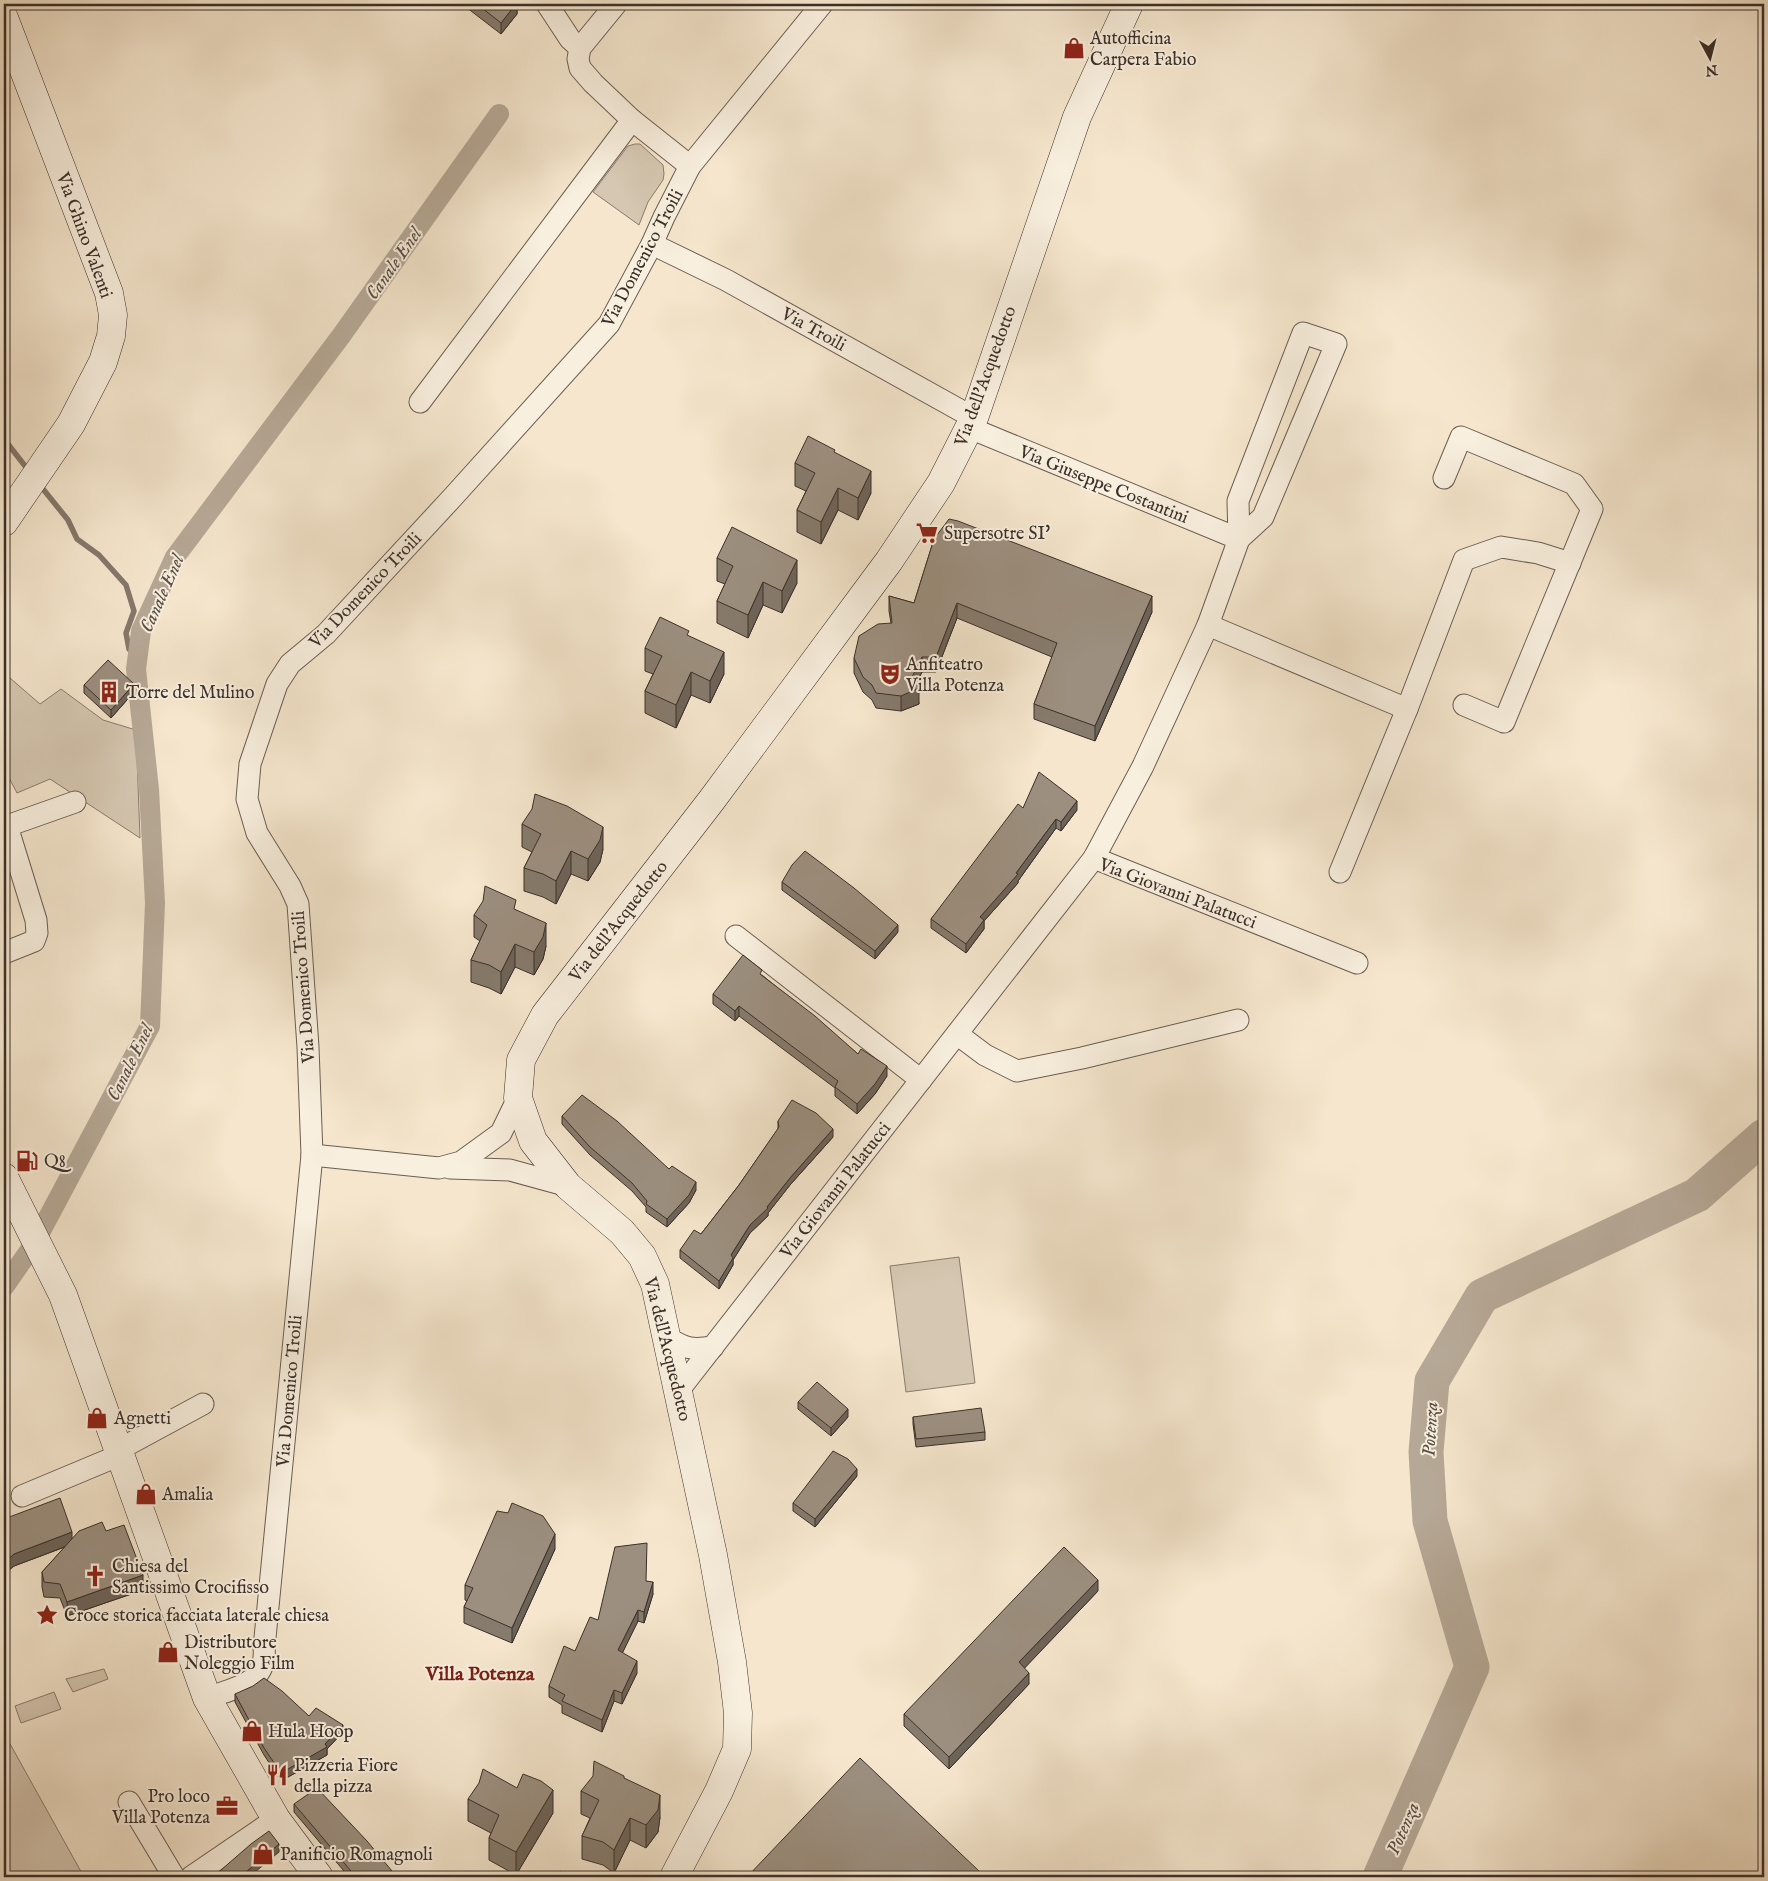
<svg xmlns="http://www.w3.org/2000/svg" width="1768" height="1881" viewBox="0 0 1768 1881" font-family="'IM FELL English',serif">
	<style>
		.green { fill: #d5c7b1; stroke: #887c6e }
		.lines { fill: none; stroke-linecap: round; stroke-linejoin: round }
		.stream { stroke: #85786b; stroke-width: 5.5 }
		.canal { stroke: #b6a896; stroke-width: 20 }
		.river { stroke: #b6a896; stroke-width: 35 }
		.street-casing { stroke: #6a5e53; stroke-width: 23 }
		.secondary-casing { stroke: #3b302a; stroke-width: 29 }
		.street { stroke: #f8efde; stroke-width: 21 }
		.secondary { stroke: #f8efde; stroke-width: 28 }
		.wall { fill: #867b6d; stroke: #3b302a }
		.shaded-wall { fill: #6d6459; stroke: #3b302a }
		.building { fill: #9c8f7f; stroke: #3b302a }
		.labels { text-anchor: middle; stroke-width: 4; stroke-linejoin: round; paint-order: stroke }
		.poi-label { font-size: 18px; fill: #3b302a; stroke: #f8efde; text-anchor: start }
		.street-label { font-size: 18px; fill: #3b302a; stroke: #f8efde }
		.water-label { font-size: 19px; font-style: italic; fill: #5a4e45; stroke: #f8efde }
		.quarter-label { font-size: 20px; font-weight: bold; fill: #7a1f14; stroke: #f8efde }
	</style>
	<rect width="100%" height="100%" fill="#f5e6cd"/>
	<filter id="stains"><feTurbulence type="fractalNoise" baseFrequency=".004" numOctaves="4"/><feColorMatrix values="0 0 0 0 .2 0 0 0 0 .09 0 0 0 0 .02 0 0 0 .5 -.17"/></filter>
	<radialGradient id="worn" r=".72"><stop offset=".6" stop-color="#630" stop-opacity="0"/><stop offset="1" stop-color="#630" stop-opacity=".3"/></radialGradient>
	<g class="green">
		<polygon points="635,144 640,144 663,165 664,174 663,180 648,202 639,225 593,192 628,146"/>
		<polygon points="10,678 40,704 61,689 103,720 136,730 140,838 50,779 17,793 6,772 4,773 4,682"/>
		<polygon points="959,1257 975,1383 906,1392 890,1266"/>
		<polygon points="104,1669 108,1679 73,1692 66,1679"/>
		<polygon points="54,1692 61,1709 21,1723 15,1706"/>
		<polygon points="4,1733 84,1877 4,1877"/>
	</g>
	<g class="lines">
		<g class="stream">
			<polyline points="4,439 29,471"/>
			<polyline points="39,484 68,520 77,539 99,555 126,585 134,611 126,633 129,649 138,656"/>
		</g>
		<polyline class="canal" points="4,1287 34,1244 150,1026 155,903 149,789 136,669 141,631 175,557 341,336 499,114"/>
		<polyline class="river" points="1380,1877 1472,1667 1430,1521 1426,1452 1432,1381 1482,1296 1697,1195 1764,1136"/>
		<g class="street-casing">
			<g id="street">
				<polyline points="547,4 570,39 580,48"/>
				<polyline points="616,4 580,48 578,59 580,68 593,83 632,120 690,166"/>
				<polyline points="652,244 726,280 974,418"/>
				<polygon points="1303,333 1336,344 1263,517 1239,539 1238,501"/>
				<polyline points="420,402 632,120"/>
				<polyline points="1444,478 1461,437 1574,484 1592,509 1504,722 1464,705"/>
				<polyline points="1208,625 1407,709"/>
				<polyline points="1094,858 1357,963"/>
				<polyline points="1340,872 1407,709 1464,560 1501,547 1538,553 1570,563"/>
				<polyline points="736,936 921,1080"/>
				<polyline points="4,953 34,941 37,933 36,920 7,826 75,802"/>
				<polyline points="957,1034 985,1055 1017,1071 1082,1058 1238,1020"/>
				<polyline points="312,1155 439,1168 461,1162 501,1133 518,1098"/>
				<polyline points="450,1168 510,1170 568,1186"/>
				<path d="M668,1338C686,1349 692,1350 713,1347"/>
				<polyline points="679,1390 1094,858 1143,766 1208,625 1239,539 970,428"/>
				<polyline points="118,1450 203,1404"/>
				<polyline points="22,1496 120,1455"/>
				<path d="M207,1698C234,1688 268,1684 264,1648L312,1155L308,1047L298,904L290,886L257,833L247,799L250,764L277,684L290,664L326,634L452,498L609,324L652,244L664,217L690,166L822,4"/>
				<polyline points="129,1802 174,1877"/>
				<polyline points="191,1877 276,1819"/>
			</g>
		</g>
		<g class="secondary-casing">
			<g id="secondary">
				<polyline points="4,18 109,293 113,315 111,336 103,362 71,424 4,522"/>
				<polyline points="4,1177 63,1295 207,1698 276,1819 319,1877"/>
				<polyline points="674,1877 719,1791 737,1749 738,1713 732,1662 713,1555 655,1284 642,1256 622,1232 568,1186 533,1141 518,1098 521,1060 545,1015 711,801 889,561 941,483 974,418 1077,117 1129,4"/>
			</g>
		</g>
		<use href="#street" class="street"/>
		<use href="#secondary" class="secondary"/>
	</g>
	<g class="wall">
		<polygon points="462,4 517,4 517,14 501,34"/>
		<polygon points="835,453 871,493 858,520 838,510 821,544 797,532 797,510 806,491 795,486 795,463"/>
		<polygon points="934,539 1152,612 1095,741 1034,719 1034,704 1052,657 957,618 936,672 922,672 916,684 919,704 901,711 876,708 872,700 863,692 854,673 854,658 891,623 889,611 889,596 914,603"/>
		<polygon points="717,558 797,583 782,613 763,605 748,638 717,623 717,601 725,584 717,581"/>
		<polygon points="689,636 724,674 710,703 691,695 676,728 645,713 645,691 653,674 645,671 645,648"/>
		<polygon points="84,685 134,692 111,718 84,693"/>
		<polygon points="1023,808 1077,810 1061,831 1056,828 1018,881 1018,883 984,921 984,929 966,953 931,928 931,919"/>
		<polygon points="522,824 603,849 600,862 588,881 571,874 556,904 543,897 524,891 524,868 532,852 522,847"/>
		<polygon points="782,882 898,932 875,959 782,890"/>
		<polygon points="516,910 546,946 543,959 534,975 515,967 501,994 489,988 471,982 471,960 480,941 474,937 474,915"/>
		<polygon points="762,975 858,1054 887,1076 875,1094 857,1114 835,1096 835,1088 739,1016 735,1021 713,1004 713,994"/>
		<polygon points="562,1116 669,1169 696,1190 689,1203 667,1227 646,1212 646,1207 632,1191 590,1155 562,1124"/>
		<polygon points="778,1121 833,1137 790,1185 768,1213 768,1216 750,1233 733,1260 733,1265 719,1289 680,1258 680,1250 701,1234 739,1185 778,1129"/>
		<polygon points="798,1402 848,1417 831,1436 798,1409"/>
		<polygon points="913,1417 985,1432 985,1440 916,1447 913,1424"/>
		<polygon points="857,1476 815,1527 793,1511 793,1503"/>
		<polygon points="4,1519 72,1539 106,1531 143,1590 67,1616 60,1598 44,1597 42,1587 42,1572 65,1547 14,1566 4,1574"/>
		<polygon points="555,1549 512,1643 464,1623 464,1607 467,1601 465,1600 465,1585"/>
		<polygon points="647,1581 653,1594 644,1623 638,1621 622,1653 637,1673 622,1704 614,1701 602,1732 562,1713 562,1705 549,1697 549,1686 598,1620"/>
		<polygon points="1098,1591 1024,1668 1029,1684 949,1769 904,1726 904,1714"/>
		<polygon points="235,1694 309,1716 343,1732 327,1749 327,1755 281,1781 264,1755 235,1702"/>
		<polygon points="624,1778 660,1817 658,1832 646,1848 630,1840 614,1873 603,1865 582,1859 582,1836 590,1818 581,1814 581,1791"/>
		<polygon points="468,1799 553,1813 516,1875 489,1860 489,1838 491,1833 468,1821"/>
		<polygon points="294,1804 397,1877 349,1877 294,1812"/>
	</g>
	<g class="shaded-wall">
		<polygon points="516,4 517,4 517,14 501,34 501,23"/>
		<polygon points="871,471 871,493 858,520 858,498"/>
		<polygon points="838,488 838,510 821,544 821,522"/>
		<polygon points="797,560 797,583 782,613 782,591"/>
		<polygon points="763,582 763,605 748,638 748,615"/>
		<polygon points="1152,596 1152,612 1095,741 1095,726"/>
		<polygon points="957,603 957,618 936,672 936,657"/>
		<polygon points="724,652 724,674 710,703 710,681"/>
		<polygon points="922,657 922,672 912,691 919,688 919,704 901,711 901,696"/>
		<polygon points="691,672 691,695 676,728 676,705"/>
		<polygon points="134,684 134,692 111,718 111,710"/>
		<polygon points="1077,801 1077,810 1061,831 1061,822"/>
		<polygon points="1056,819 1056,828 1018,881 1018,883 984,921 984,929 966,953 966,944 980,917 1016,873"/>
		<polygon points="603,827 603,849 600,862 588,881 588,859"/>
		<polygon points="571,851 571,874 556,904 556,881"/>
		<polygon points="546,923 546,946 543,959 534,975 534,952"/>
		<polygon points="898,925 898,932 875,959 875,951"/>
		<polygon points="515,944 515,967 501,994 501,972"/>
		<polygon points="739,1006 739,1016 735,1021 735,1011"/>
		<polygon points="887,1066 887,1076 875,1094 857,1114 857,1104"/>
		<polygon points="833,1129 833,1137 790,1185 768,1213 768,1216 750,1233 733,1260 733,1265 719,1289 719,1281 731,1255 750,1225 767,1207 790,1178"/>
		<polygon points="696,1182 696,1190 689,1203 667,1227 667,1219"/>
		<polygon points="848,1409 848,1417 831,1436 831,1428"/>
		<polygon points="857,1469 857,1476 815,1527 815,1519"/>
		<polygon points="72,1532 72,1544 14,1566 4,1574 4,1563 14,1554"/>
		<polygon points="555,1534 555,1549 512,1643 512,1628"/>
		<polygon points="143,1575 143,1590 67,1616 67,1602"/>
		<polygon points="1098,1580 1098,1591 1019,1674 1019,1662"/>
		<polygon points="653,1582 653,1594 644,1623 644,1612"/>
		<polygon points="638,1610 638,1621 618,1662 618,1650"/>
		<polygon points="637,1661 637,1673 622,1704 622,1693"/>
		<polygon points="1029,1673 1029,1684 949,1769 949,1757"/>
		<polygon points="614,1690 614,1701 602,1732 602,1720"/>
		<polygon points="343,1725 343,1732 327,1749 327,1755 281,1781 281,1773 325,1744"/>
		<polygon points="553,1790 553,1813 516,1875 516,1852"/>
		<polygon points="660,1795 660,1817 658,1832 646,1848 646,1825"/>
		<polygon points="630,1818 630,1840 614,1873 614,1850"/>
		<polygon points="279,1844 279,1852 249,1877 240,1877"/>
		<polygon points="979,1871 979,1877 973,1877"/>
	</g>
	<g class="building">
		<polygon points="477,4 516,4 501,23"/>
		<polygon points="808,436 835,450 834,452 871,471 858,498 838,488 821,522 797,510 815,473 795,463"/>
		<polygon points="949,519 958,521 1152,596 1095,726 1034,704 1057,643 957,603 936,657 922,657 912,677 919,688 901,696 876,693 872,685 863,677 854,658 859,636 878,624 892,623 889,596 914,603 934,539"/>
		<polygon points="732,527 797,560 782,591 763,582 748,615 717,601 733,566 717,558"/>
		<polygon points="660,617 689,631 687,635 724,652 710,681 691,672 676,705 645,691 662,656 645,648"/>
		<polygon points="108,660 134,684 111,710 84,685"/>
		<polygon points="1039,772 1077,801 1061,822 1056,819 1016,873 1018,874 980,917 984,920 966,944 931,919 1018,804 1023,808"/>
		<polygon points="535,794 567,806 603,827 600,840 588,859 571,851 556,881 543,874 524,868 541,834 522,824 532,809"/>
		<polygon points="805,851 854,888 898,925 875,951 782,882 792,865"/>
		<polygon points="485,886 516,900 514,909 546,923 543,937 534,952 515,944 501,972 489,965 471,960 487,925 474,915 483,901"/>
		<polygon points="743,955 762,970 760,974 815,1016 858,1054 861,1049 887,1066 875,1084 857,1104 835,1087 838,1081 739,1006 735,1011 713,994"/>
		<polygon points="582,1095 617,1121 669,1169 672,1166 696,1182 689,1195 667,1219 646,1204 647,1201 632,1183 590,1147 562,1116"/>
		<polygon points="792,1100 816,1113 833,1129 790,1178 767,1207 768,1208 750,1225 731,1255 733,1258 719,1281 680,1250 694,1230 701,1234 739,1185 779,1127 778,1121"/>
		<polygon points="817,1382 848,1409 831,1428 798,1402"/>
		<polygon points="981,1408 985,1432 916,1439 913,1417"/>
		<polygon points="833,1451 848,1459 857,1469 815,1519 793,1503"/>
		<polygon points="60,1498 72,1532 14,1554 4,1563 4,1519"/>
		<polygon points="512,1503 543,1516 555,1534 512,1628 464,1607 473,1588 465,1585 497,1511 508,1513"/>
		<polygon points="102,1522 106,1531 124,1525 143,1575 67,1602 60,1584 44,1582 42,1572 79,1531"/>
		<polygon points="647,1543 646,1581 653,1582 644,1612 638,1610 618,1650 637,1661 622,1693 614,1690 602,1720 562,1701 565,1695 549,1686 564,1646 575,1651 590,1617 598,1620 615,1547"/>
		<polygon points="1064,1547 1098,1580 1019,1662 1029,1673 949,1757 904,1714"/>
		<polygon points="264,1678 282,1691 309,1716 316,1708 343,1725 325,1744 327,1747 281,1773 264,1748 235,1694 253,1686"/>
		<polygon points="860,1758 979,1871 973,1877 747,1877"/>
		<polygon points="594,1761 624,1776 624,1778 660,1795 658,1810 646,1825 630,1818 614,1850 603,1842 582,1836 599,1800 581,1791 593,1776"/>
		<polygon points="483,1769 517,1788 523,1774 541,1781 553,1790 516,1852 489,1838 499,1815 468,1799 479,1783"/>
		<polygon points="317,1788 367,1841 397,1877 356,1877 294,1804"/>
		<polygon points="269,1831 279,1844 240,1877 213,1877 251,1844"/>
		<polygon points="560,1871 572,1877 556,1877"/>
	</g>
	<defs>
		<g id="shop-bare" transform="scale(1.725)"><path d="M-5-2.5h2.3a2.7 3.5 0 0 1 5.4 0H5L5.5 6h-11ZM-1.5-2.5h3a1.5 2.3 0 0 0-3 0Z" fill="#8f2418" stroke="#f8efde" stroke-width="2.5" paint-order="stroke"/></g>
		<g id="supermarket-bare" transform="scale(1.725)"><path d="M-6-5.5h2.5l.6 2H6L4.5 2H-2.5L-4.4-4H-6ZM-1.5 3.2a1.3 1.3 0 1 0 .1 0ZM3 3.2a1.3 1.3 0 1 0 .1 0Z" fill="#8f2418" stroke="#f8efde" stroke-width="2.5" paint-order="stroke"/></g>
		<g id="theatre-bare" transform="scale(1.725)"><path d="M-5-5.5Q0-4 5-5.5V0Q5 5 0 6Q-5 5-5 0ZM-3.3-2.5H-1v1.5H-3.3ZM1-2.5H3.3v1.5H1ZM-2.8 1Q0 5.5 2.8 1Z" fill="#8f2418" stroke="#f8efde" stroke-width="2.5" paint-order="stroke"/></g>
		<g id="building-bare" transform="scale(1.725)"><path d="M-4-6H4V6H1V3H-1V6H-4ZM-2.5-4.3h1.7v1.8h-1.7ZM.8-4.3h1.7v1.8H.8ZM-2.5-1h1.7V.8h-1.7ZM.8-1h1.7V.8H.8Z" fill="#8f2418" stroke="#f8efde" stroke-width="2.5" paint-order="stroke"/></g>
		<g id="fuel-bare" transform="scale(1.725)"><path d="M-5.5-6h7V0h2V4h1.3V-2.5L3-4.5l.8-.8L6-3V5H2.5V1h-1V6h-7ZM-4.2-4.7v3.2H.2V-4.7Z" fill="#8f2418" stroke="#f8efde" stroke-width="2.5" paint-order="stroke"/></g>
		<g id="church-bare" transform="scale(1.725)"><path d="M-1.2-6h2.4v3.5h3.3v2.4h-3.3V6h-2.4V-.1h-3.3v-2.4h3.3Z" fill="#8f2418" stroke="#f8efde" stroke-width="2.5" paint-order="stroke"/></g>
		<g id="sight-bare" transform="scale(1.725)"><path d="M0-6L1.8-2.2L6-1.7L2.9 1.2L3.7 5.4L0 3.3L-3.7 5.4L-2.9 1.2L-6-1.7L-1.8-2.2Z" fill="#8f2418" stroke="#f8efde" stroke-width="2.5" paint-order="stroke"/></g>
		<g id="restaurant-bare" transform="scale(1.725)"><path d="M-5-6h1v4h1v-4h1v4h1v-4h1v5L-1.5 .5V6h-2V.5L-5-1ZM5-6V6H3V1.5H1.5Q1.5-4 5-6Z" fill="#8f2418" stroke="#f8efde" stroke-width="2.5" paint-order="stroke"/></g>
		<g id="office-bare" transform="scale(1.725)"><path d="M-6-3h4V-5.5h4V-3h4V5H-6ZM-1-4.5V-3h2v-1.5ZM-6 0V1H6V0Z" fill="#8f2418" stroke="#f8efde" stroke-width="2.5" paint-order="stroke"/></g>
	</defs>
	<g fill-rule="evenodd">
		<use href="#shop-bare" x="1074" y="48"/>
		<use href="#supermarket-bare" x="927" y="533"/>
		<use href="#theatre-bare" x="890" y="674"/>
		<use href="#building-bare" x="109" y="692"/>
		<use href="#fuel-bare" x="27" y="1161"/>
		<use href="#shop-bare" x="97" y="1418"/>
		<use href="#shop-bare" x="146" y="1494"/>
		<use href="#church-bare" x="95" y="1576"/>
		<use href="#sight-bare" x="47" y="1615"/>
		<use href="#shop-bare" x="168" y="1652"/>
		<use href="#shop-bare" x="252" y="1731"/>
		<use href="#restaurant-bare" x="277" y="1775"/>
		<use href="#office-bare" x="227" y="1806"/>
		<use href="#shop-bare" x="263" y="1854"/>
	</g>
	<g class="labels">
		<g class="poi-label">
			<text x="1090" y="44">Autofficina<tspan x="1090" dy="21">Carpera Fabio</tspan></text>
			<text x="944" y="539">Supersotre SI'</text>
			<text x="906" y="670">Anfiteatro<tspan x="906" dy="21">Villa Potenza</tspan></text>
			<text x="126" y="698">Torre del Mulino</text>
			<text x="44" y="1167">Q8</text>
			<text x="114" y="1424">Agnetti</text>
			<text x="162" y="1500">Amalia</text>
			<text x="112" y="1572">Chiesa del<tspan x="112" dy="21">Santissimo Crocifisso</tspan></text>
			<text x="64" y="1621">Croce storica facciata laterale chiesa</text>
			<text x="184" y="1648">Distributore<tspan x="184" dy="21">Noleggio Film</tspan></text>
			<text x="268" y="1737">Hula Hoop</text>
			<text x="294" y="1771">Pizzeria Fiore<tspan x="294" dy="21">della pizza</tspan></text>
			<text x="210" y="1802" text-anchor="end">Pro loco<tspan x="210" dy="21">Villa Potenza</tspan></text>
			<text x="280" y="1860">Panificio Romagnoli</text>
		</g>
		<g class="street-label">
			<text transform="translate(85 235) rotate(70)" y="6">Via Ghino Valenti</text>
			<text transform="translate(642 258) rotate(-62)" y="6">Via Domenico Troili</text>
			<text transform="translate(814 329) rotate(29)" y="6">Via Troili</text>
			<text transform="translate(985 376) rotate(-70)" y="6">Via dell'Acquedotto</text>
			<text transform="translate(1104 484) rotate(22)" y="6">Via Giuseppe Costantini</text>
			<text transform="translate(365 590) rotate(-46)" y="6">Via Domenico Troili</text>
			<text transform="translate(1178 893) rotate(21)" y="6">Via Giovanni Palatucci</text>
			<text transform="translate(618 921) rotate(-52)" y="6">Via dell'Acquedotto</text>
			<text transform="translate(303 987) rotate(-94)" y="6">Via Domenico Troili</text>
			<text transform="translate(835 1190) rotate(-52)" y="6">Via Giovanni Palatucci</text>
			<text transform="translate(668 1349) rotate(76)" y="6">Via dell'Acquedotto</text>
			<text transform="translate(289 1391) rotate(-85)" y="6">Via Domenico Troili</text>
		</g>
		<g class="water-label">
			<text transform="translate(393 263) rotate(-55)" y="7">Canale Enel</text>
			<text transform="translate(161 593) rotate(-66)" y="7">Canale Enel</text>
			<text transform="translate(129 1062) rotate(-64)" y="7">Canale Enel</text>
			<text transform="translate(1429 1429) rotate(-87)" y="7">Potenza</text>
			<text transform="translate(1402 1828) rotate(-66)" y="7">Potenza</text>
		</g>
		<g class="quarter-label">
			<text x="480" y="1680">Villa Potenza</text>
		</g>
	</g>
	<rect width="1768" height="1881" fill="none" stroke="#f5e6cd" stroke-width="20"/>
	<rect x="5" y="5" width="1758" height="1871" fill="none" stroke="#3b302a" stroke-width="2.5"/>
	<rect x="10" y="10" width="1748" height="1861" fill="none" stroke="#3b302a"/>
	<g transform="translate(1710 58) rotate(173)" stroke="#f8efde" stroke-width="4" paint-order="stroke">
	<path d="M0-4L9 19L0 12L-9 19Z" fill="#3b302a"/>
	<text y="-8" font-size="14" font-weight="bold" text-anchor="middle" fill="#3b302a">N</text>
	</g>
	<rect width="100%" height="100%" filter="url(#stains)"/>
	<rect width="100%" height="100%" fill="url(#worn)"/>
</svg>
